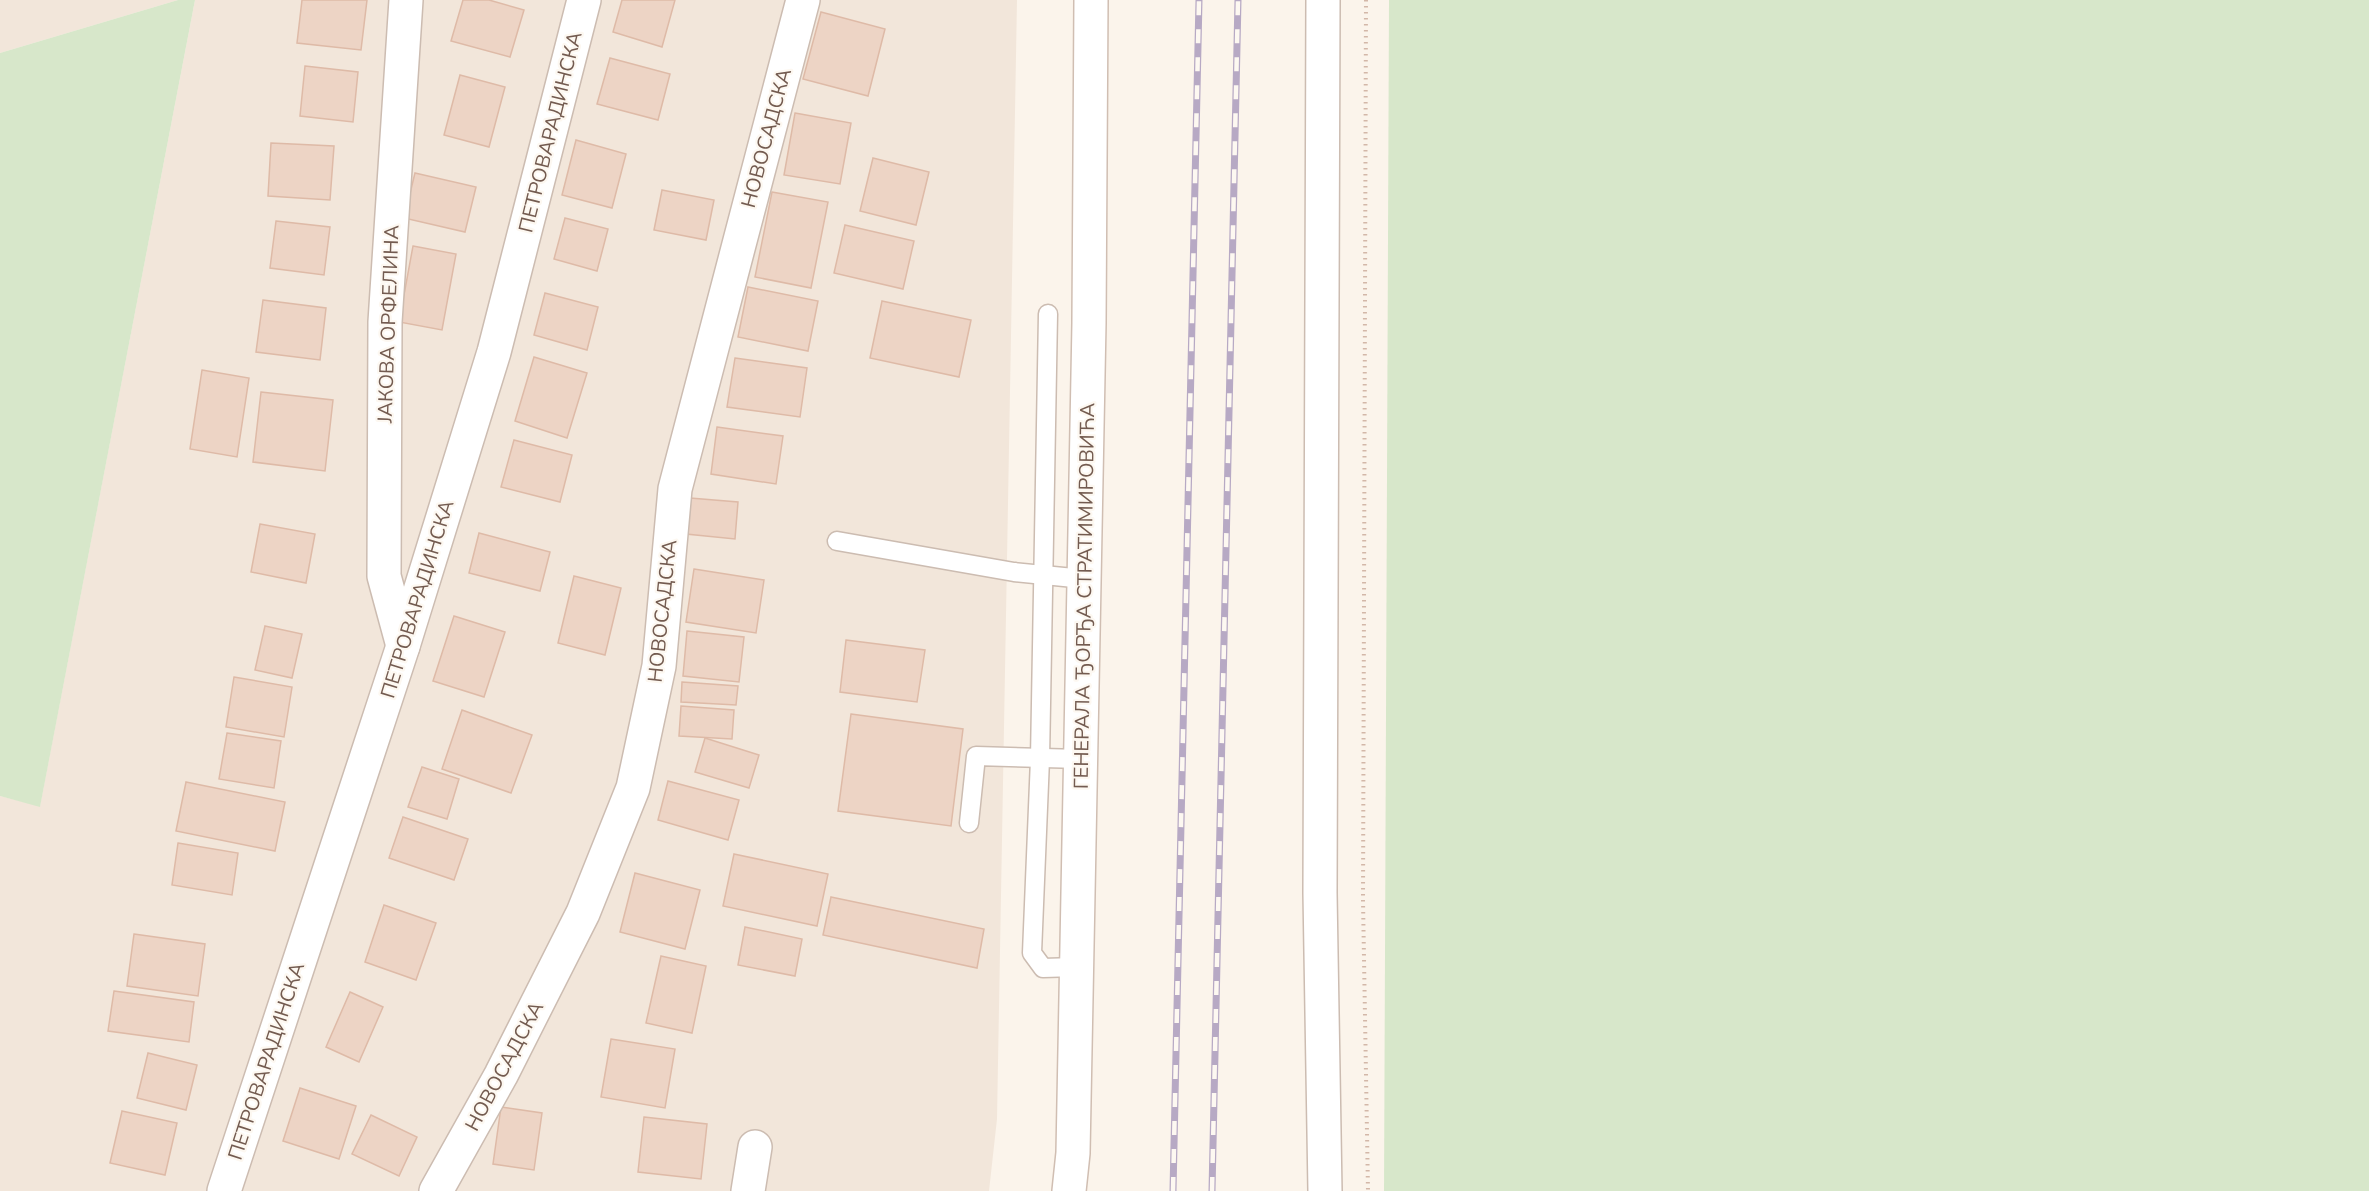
<svg xmlns="http://www.w3.org/2000/svg" width="2369" height="1191" viewBox="0 0 2369 1191" font-family="'Nunito Sans',sans-serif">
	<style>
		.residential { fill: #f2e6da }
		.green { fill: #d7e7ca }
		.building { fill: #edd4c5; stroke: #debaa7; stroke-width: 1.5 }
		.lines { fill: none; stroke-linecap: round; stroke-linejoin: round }
		.service-casing { stroke: #ccbcb1; stroke-width: 21 }
		.minor-casing { stroke: #ccbcb1; stroke-width: 36 }
		.tertiary-casing { stroke: #ccbcb1; stroke-width: 36 }
		.secondary-casing { stroke: #d0beb2; stroke-width: 36 }
		.path { stroke: #d3b7a8; stroke-width: 4; stroke-dasharray: 1.5 4.5; stroke-linecap: butt }
		.service { stroke: #fff; stroke-width: 18 }
		.minor { stroke: #fff; stroke-width: 33 }
		.tertiary { stroke: #fff; stroke-width: 33 }
		.secondary { stroke: #fff; stroke-width: 33 }
		.rail-casing { stroke: #b7a9c4; stroke-width: 7 }
		.rail { stroke: #fdf8f1; stroke-width: 4.5; stroke-dasharray: 14; stroke-linecap: butt }
		.labels { text-anchor: middle; stroke-width: 4.5; stroke-linejoin: round; paint-order: stroke }
		.street-label { font-size: 20px; fill: #735b50; stroke: #fdf8f1 }
	</style>
	<rect width="100%" height="100%" fill="#fbf4eb"/>
	<g class="residential">
		<polygon points="0,0 178,0 0,53"/>
		<polygon points="195,0 1017,0 997,1119 989,1191 0,1191 0,796 40,806"/>
	</g>
	<g class="green">
		<polygon points="178,0 195,0 40,807 0,796 0,53"/>
		<polygon points="1389,0 2369,0 2369,1191 1384,1191"/>
	</g>
	<g class="building">
		<polygon points="302,0 367,0 361,50 297,43"/>
		<polygon points="463,0 489,0 524,10 510,57 451,41"/>
		<polygon points="622,0 675,0 662,47 613,32"/>
		<polygon points="821,12 885,29 868,96 803,79"/>
		<polygon points="610,58 670,74 658,120 597,104"/>
		<polygon points="305,66 358,72 353,122 300,116"/>
		<polygon points="460,75 505,87 489,147 444,135"/>
		<polygon points="795,113 851,123 840,184 784,175"/>
		<polygon points="576,140 626,154 612,208 562,195"/>
		<polygon points="271,143 334,146 330,200 268,196"/>
		<polygon points="873,158 929,172 916,225 860,211"/>
		<polygon points="415,173 476,187 465,232 404,218"/>
		<polygon points="662,190 714,200 706,240 654,230"/>
		<polygon points="772,192 828,202 811,288 755,277"/>
		<polygon points="565,218 608,229 597,271 554,259"/>
		<polygon points="276,221 330,227 324,275 270,268"/>
		<polygon points="845,225 914,241 903,289 834,273"/>
		<polygon points="413,246 456,254 442,330 399,322"/>
		<polygon points="748,287 818,301 808,351 738,337"/>
		<polygon points="545,293 598,307 587,350 534,335"/>
		<polygon points="263,300 326,308 320,360 256,352"/>
		<polygon points="882,301 971,320 959,377 870,358"/>
		<polygon points="534,357 587,373 567,438 515,421"/>
		<polygon points="735,358 807,368 800,417 727,407"/>
		<polygon points="202,370 249,378 237,457 190,449"/>
		<polygon points="261,392 333,400 325,471 253,462"/>
		<polygon points="717,427 783,436 776,484 711,474"/>
		<polygon points="514,440 572,455 560,502 501,487"/>
		<polygon points="690,498 738,502 735,539 686,534"/>
		<polygon points="260,524 315,534 306,583 251,572"/>
		<polygon points="479,533 550,552 540,591 469,573"/>
		<polygon points="694,569 764,580 756,633 686,622"/>
		<polygon points="574,576 621,588 605,655 558,643"/>
		<polygon points="454,616 505,632 484,697 433,681"/>
		<polygon points="265,626 302,634 292,678 255,670"/>
		<polygon points="687,631 744,637 739,682 683,676"/>
		<polygon points="846,640 925,650 917,702 840,692"/>
		<polygon points="234,677 292,687 284,737 226,727"/>
		<polygon points="682,682 738,686 736,705 681,702"/>
		<polygon points="681,706 734,710 732,739 679,736"/>
		<polygon points="462,710 532,735 511,793 442,769"/>
		<polygon points="851,714 963,729 951,826 838,811"/>
		<polygon points="227,733 281,741 274,788 219,779"/>
		<polygon points="705,738 759,755 749,788 695,772"/>
		<polygon points="422,767 459,779 447,819 408,807"/>
		<polygon points="668,781 739,800 728,840 658,820"/>
		<polygon points="186,782 285,802 275,851 176,831"/>
		<polygon points="403,817 468,839 454,880 389,858"/>
		<polygon points="178,843 238,853 232,895 172,885"/>
		<polygon points="734,854 828,874 817,926 723,906"/>
		<polygon points="635,873 700,890 685,949 620,932"/>
		<polygon points="831,897 984,929 977,968 823,935"/>
		<polygon points="384,905 436,923 416,980 365,962"/>
		<polygon points="745,927 802,939 795,976 738,965"/>
		<polygon points="134,934 205,944 198,996 127,986"/>
		<polygon points="661,956 706,966 692,1033 646,1023"/>
		<polygon points="114,991 194,1002 189,1042 108,1031"/>
		<polygon points="350,992 383,1007 359,1062 326,1047"/>
		<polygon points="611,1039 675,1049 665,1108 601,1097"/>
		<polygon points="148,1053 197,1065 186,1110 137,1098"/>
		<polygon points="300,1088 356,1106 339,1159 283,1141"/>
		<polygon points="501,1107 542,1113 534,1170 493,1164"/>
		<polygon points="122,1111 177,1123 165,1175 110,1163"/>
		<polygon points="371,1115 417,1137 399,1176 352,1154"/>
		<polygon points="644,1117 707,1124 701,1179 638,1172"/>
	</g>
	<g class="lines">
		<g class="service-casing">
			<g id="service">
				<polyline points="1048,314 1040,759 1032,953 1043,968 1076,967"/>
				<polyline points="837,541 1014,572 1084,579"/>
				<polyline points="969,823 976,756 1080,759"/>
			</g>
		</g>
		<g class="minor-casing">
			<g id="minor">
				<polyline points="1323,0 1320,893 1325,1191"/>
				<polyline points="403,646 384,576 385,322 406,0"/>
				<polyline points="436,1191 501,1075 583,913 633,788 659,666 675,489 803,0"/>
				<polyline points="748,1191 755,1147"/>
			</g>
		</g>
		<g class="tertiary-casing">
			<polyline id="tertiary" points="224,1191 403,646 494,352 584,0"/>
		</g>
		<g class="secondary-casing">
			<polyline id="secondary" points="1069,1191 1073,1153 1089,323 1091,0"/>
		</g>
		<polyline class="path" points="1366,0 1363,900 1368,1191"/>
		<use href="#service" class="service"/>
		<use href="#minor" class="minor"/>
		<use href="#tertiary" class="tertiary"/>
		<use href="#secondary" class="secondary"/>
		<g class="rail-casing">
			<g id="rail">
				<polyline points="1173,1191 1199,0"/>
				<polyline points="1212,1191 1238,0"/>
			</g>
		</g>
		<use href="#rail" class="rail"/>
	</g>
	<g class="labels">
		<g class="street-label">
			<text transform="translate(550 132) rotate(-76)" y="7">ПЕТРОВАРАДИНСКА</text>
			<text transform="translate(766 138) rotate(-75)" y="7">НОВОСАДСКА</text>
			<text transform="translate(388 324) rotate(-88)" y="7">ЈАКОВА ОРФЕЛИНА</text>
			<text transform="translate(1084 596) rotate(-89)" y="7">ГЕНЕРАЛА ЂОРЂА СТРАТИМИРОВИЋА</text>
			<text transform="translate(417 599) rotate(-73)" y="7">ПЕТРОВАРАДИНСКА</text>
			<text transform="translate(662 611) rotate(-84)" y="7">НОВОСАДСКА</text>
			<text transform="translate(266 1061) rotate(-72)" y="7">ПЕТРОВАРАДИНСКА</text>
			<text transform="translate(504 1066) rotate(-62)" y="7">НОВОСАДСКА</text>
		</g>
	</g>
</svg>
